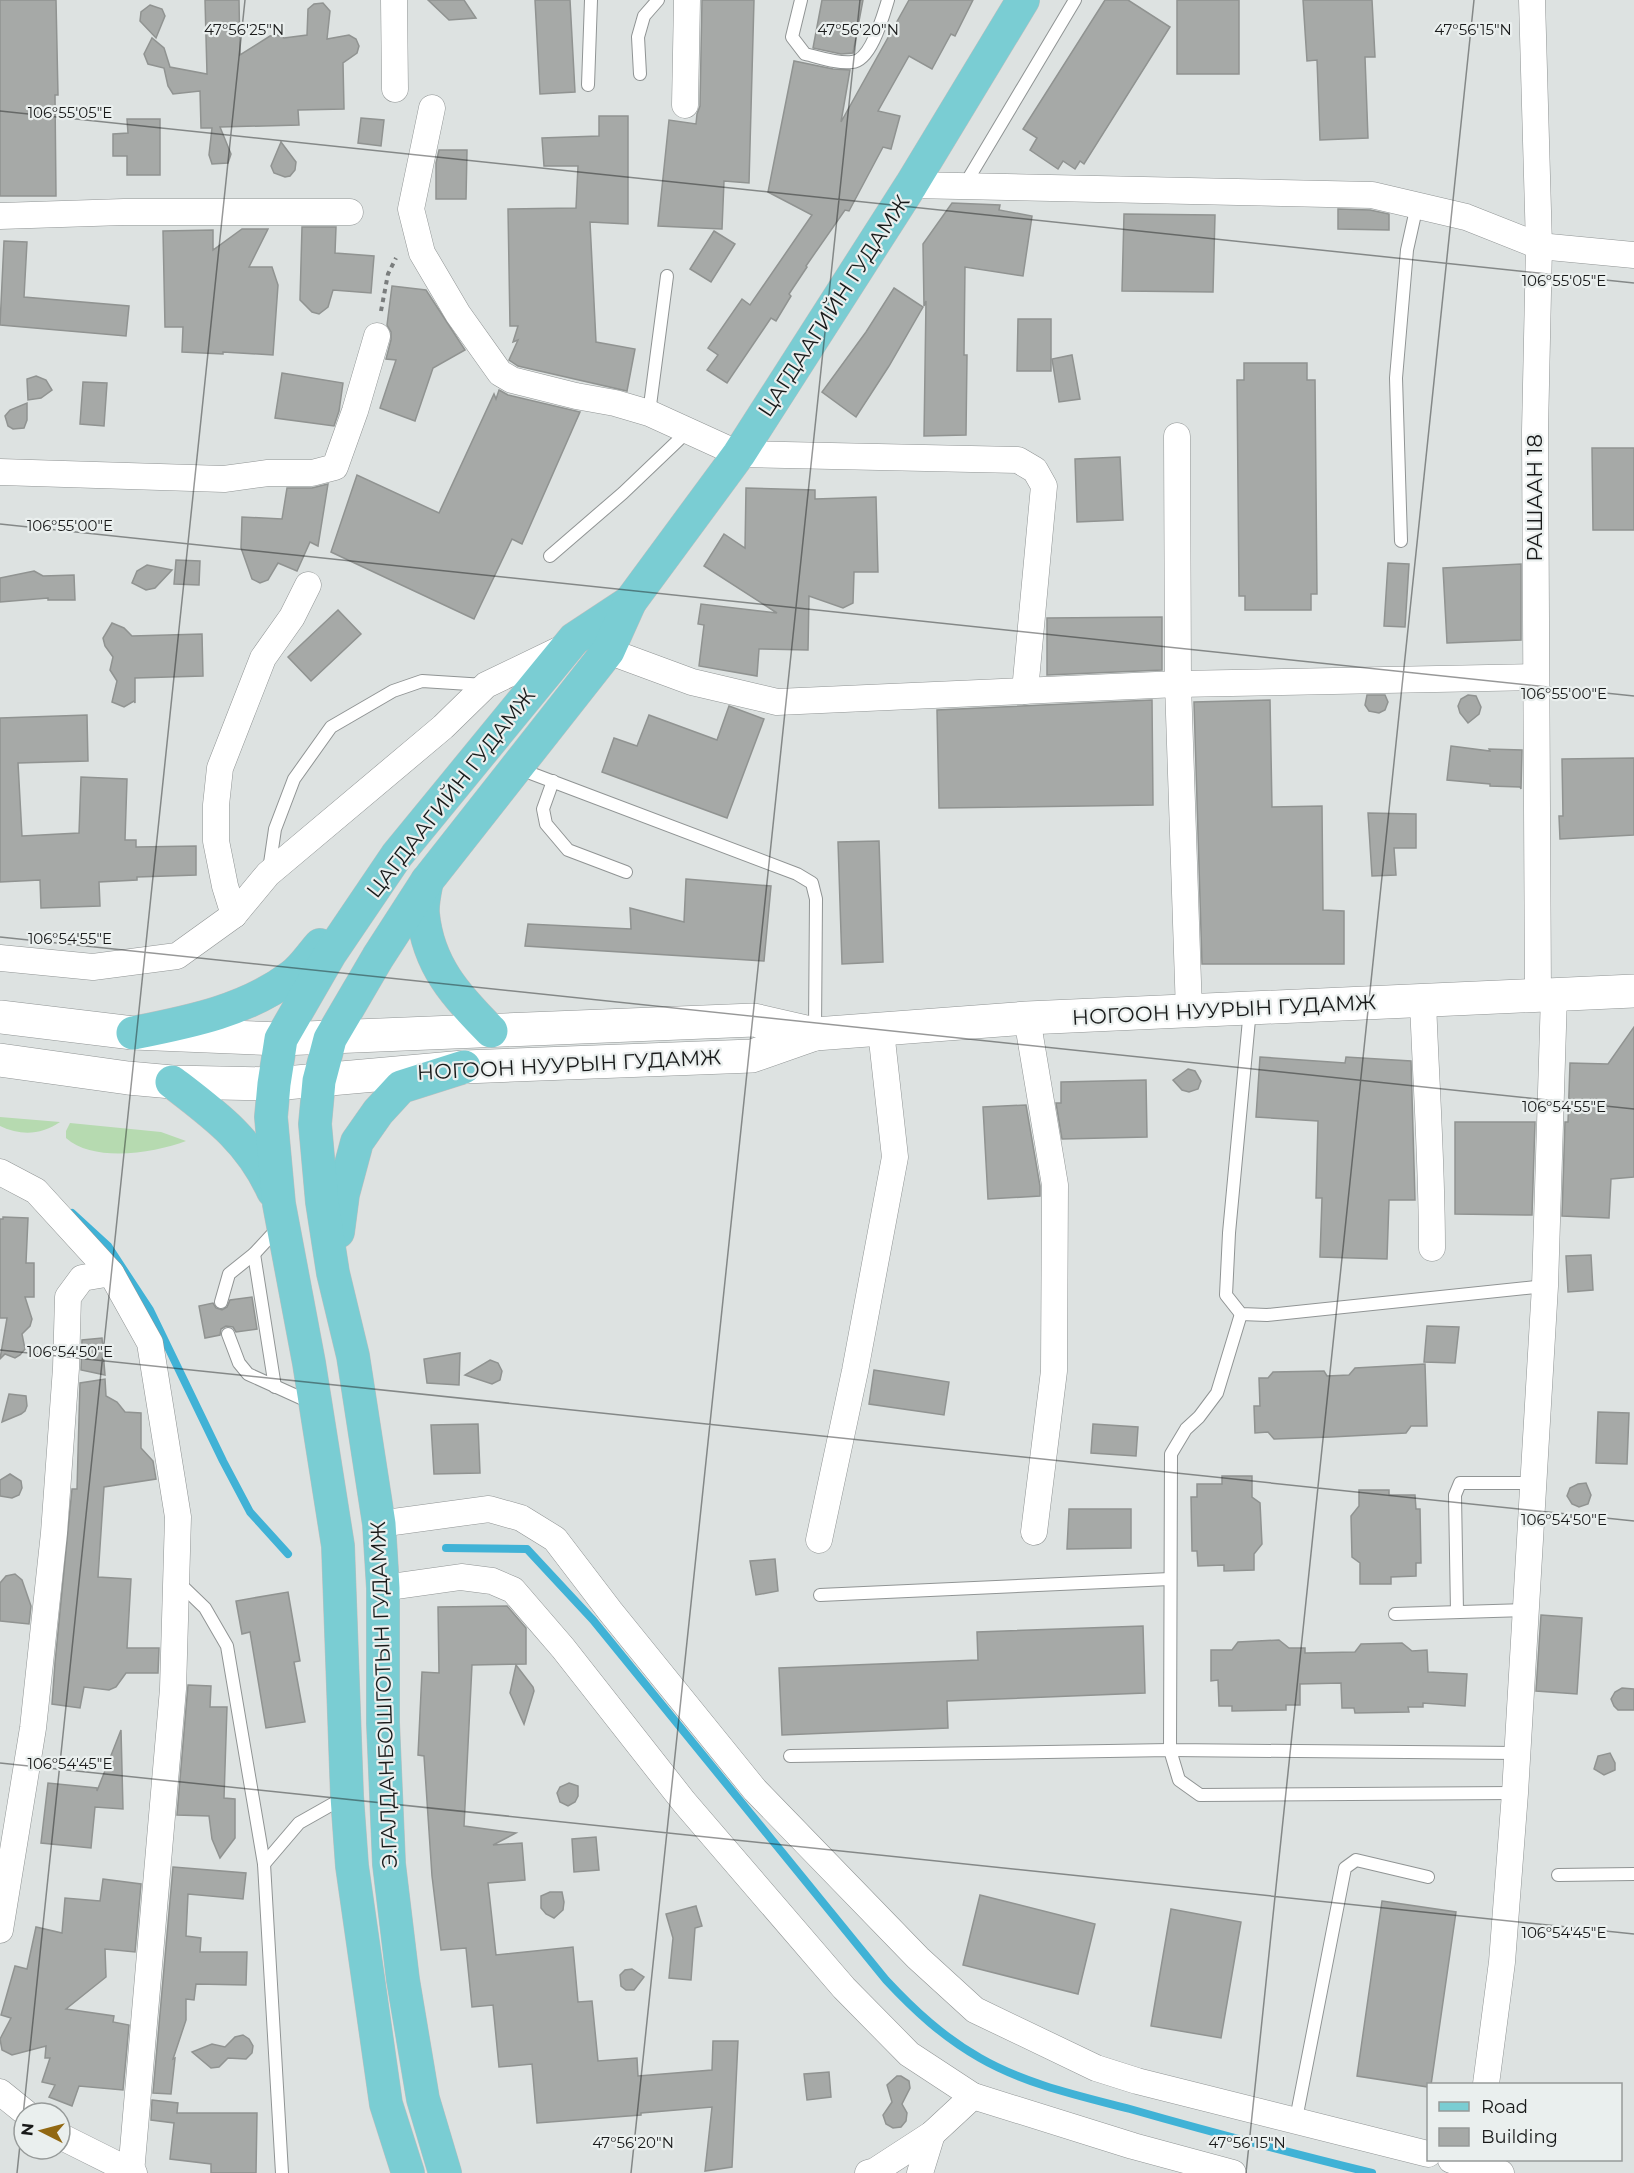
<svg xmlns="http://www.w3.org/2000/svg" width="1634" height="2173" viewBox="0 0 1634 2173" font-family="Montserrat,sans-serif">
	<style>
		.green { fill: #b6dab0 }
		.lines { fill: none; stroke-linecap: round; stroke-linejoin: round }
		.stream { stroke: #40b2d6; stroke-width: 8 }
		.building { fill: #a6a9a7; stroke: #909391; stroke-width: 1.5 }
		.service-casing { stroke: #909494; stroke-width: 14 }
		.minor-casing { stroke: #909494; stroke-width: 27 }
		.secondary-casing { stroke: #909494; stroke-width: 34 }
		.primary-casing { stroke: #bfbfbf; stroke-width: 34 }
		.path { stroke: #7a7d7d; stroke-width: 4; stroke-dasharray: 4.5 4.5; stroke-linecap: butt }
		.service { stroke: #fff; stroke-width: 12 }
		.minor { stroke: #fff; stroke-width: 26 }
		.secondary { stroke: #fff; stroke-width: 33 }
		.primary { stroke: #7acdd3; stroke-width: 33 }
		.ticks { fill: none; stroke: #191a1a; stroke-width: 1.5; stroke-opacity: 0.45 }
		.labels { text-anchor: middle; stroke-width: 4.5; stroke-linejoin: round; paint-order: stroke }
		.street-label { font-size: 21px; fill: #191a1a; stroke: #eaefee }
		.ticks-label { font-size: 15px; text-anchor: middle; fill: #191a1a; stroke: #eaefee; stroke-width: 4.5; stroke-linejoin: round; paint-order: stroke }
	</style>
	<rect width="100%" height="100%" fill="#dde2e1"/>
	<g class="green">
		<path d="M0,1117L60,1122C41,1135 21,1136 0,1126Z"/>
		<path d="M70,1123L161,1132L186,1141C154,1153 94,1163 66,1138V1131Z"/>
	</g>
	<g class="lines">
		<g class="stream">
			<polyline points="72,1213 108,1246 150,1310 223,1461 250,1512 288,1554"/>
			<path d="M446,1548L527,1549L593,1620L886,1980C914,2010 943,2037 980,2058C1025,2084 1080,2096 1130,2109C1210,2132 1291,2153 1372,2173"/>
		</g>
	</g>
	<g class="building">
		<polygon points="0,0 56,0 58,95 55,95 56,196 0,196"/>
		<polygon points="205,0 239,0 240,55 270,36 277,35 284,38 307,35 308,9 314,4 323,3 330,11 327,39 349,35 356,39 359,46 357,53 343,63 344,109 298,110 299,125 220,127 231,154 228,163 212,164 209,155 212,128 201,128 200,91 173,94 168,86 164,68 148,64 144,54 152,38 164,48 170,67 207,74"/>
		<polygon points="428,0 464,0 476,18 449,20"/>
		<polygon points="535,0 570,0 575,92 540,94"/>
		<polygon points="702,0 754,0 749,183 724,181 722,229 658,226 669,120 696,124 697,114 700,106"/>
		<polygon points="822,0 863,0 853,53 841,54 813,48"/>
		<polygon points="909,0 973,0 955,36 951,34 932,69 909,56 878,111 900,116 891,149 883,147 849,211 845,210 806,266 807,267 789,294 791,296 776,321 771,318 727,383 707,370 718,355 708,348 742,299 750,305 812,215 768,192 794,61 833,69 850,70 841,122"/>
		<polygon points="1105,0 1128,0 1170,27 1084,164 1080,161 1075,169 1063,161 1058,169 1030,150 1037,138 1023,129"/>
		<rect x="1177" y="0" width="62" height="74"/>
		<polygon points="1303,0 1372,0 1375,57 1365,57 1368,138 1320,140 1317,60 1307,61"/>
		<polygon points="150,5 162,9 165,16 156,38 140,21 141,12"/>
		<polygon points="599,116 628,116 628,224 590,222 596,342 635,349 627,391 518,366 509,360 518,340 513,342 518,326 510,326 508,209 576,208 578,166 544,166 542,138 599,136"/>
		<polygon points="361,118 384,120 381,146 358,143"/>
		<polygon points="127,119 160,119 160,175 127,175 127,156 113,156 113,134 128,133"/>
		<polygon points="281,142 296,162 295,170 290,176 285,177 274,173 271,166"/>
		<polygon points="439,150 467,150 466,199 436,199 436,163"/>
		<polygon points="952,203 1000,205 999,210 1032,216 1023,276 965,267 964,355 967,355 966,435 924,436 926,301 924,306 923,244"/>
		<polygon points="1338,209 1370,210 1389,214 1389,230 1338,229"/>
		<polygon points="1124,214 1215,215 1213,292 1122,291"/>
		<polygon points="302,227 336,227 335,253 374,256 371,293 333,290 328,307 319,314 312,312 300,300"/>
		<polygon points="242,229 268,229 249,267 272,267 278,285 273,355 223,352 223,354 182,352 183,327 165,327 163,231 213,230 213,250"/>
		<polygon points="714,231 735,244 711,282 690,269"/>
		<polygon points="4,241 27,242 24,297 129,306 126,336 0,325"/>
		<polygon points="392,286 426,290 465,350 433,368 415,421 380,408 396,360 386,359 391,340 391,332 387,325"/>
		<polygon points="894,288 923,307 889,366 856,417 822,392 866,332"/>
		<polygon points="1018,319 1051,319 1051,371 1017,371"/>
		<polygon points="1072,355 1080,399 1059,402 1052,359"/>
		<polygon points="1244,363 1307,363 1307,380 1315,380 1317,594 1311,594 1311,610 1245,610 1245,596 1239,596 1237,380 1244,380"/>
		<polygon points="282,373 343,383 339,411 334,426 275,418"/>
		<polygon points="36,376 46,380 52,390 41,398 28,400 27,379"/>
		<polygon points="83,382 107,383 104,426 80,424"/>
		<polygon points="499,390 508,395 580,412 522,544 512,539 474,619 331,552 357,475 439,513 494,394 496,399"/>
		<polygon points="27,403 27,420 24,428 13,429 8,426 5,416 10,410"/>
		<polygon points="1592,448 1634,448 1634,530 1593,530"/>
		<polygon points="1120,457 1123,520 1077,522 1075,459"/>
		<polygon points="328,484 318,546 310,542 297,571 278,563 268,580 260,583 252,579 241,548 242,517 282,519 287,488 312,488"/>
		<polygon points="746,488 815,490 815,499 876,497 878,572 854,572 853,603 843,608 809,596 808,650 759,649 757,676 699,666 704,625 698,624 701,604 777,613 704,566 724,534 745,548"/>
		<polygon points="176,560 200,561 199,585 174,584"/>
		<polygon points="1388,563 1409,564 1405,627 1384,626"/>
		<polygon points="1521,564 1521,640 1447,643 1443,568"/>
		<polygon points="147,565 172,570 155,588 146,590 132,583 137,571"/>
		<polygon points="34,571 43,576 74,575 75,600 48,600 48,598 0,602 0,578"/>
		<polygon points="338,610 361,634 311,681 288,657"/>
		<polygon points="1162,617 1162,670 1047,675 1047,618"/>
		<polygon points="112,623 124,628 132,636 202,634 203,676 135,678 135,703 134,701 124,707 112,702 117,681 110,670 113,657 105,646 103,638"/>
		<polygon points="1367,695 1385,695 1388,702 1385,710 1379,713 1369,711 1365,705"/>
		<polygon points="1468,695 1476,696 1481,707 1479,714 1468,723 1460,713 1458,706 1461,699"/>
		<polygon points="1152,700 1153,805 939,808 937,710"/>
		<polygon points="1270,700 1272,807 1322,806 1323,910 1344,911 1344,964 1202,964 1194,702"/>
		<polygon points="729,706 764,719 727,818 602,772 614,738 637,746 649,715 717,740"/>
		<polygon points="87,715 88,761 18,763 22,836 79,833 81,777 127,779 125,840 136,840 136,847 196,846 196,875 137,877 137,880 99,882 100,906 41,908 40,880 0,882 0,718"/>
		<polygon points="1451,746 1490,751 1489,749 1522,750 1521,789 1520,787 1490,786 1490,784 1447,780"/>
		<polygon points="1634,758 1634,835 1560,839 1559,816 1563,816 1562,759"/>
		<polygon points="1368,813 1416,814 1416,848 1394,848 1396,875 1372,876"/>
		<polygon points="879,841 883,962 842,964 838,842"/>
		<polygon points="686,879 771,886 764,961 525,946 528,924 631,929 630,908 684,922"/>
		<polygon points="1634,1027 1634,1177 1611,1179 1609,1218 1562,1216 1565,1122 1568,1122 1570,1063 1608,1064"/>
		<polygon points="1260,1057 1345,1063 1346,1057 1411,1061 1415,1200 1389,1200 1387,1259 1320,1257 1322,1198 1316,1198 1318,1121 1256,1117"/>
		<polygon points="1188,1069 1195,1071 1201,1081 1198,1089 1189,1092 1182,1090 1173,1080"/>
		<polygon points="1146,1080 1147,1137 1062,1139 1056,1103 1061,1103 1061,1082"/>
		<polygon points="1026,1105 1040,1186 1040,1196 988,1199 983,1107"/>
		<polygon points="1455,1122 1535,1122 1532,1215 1455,1214"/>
		<polygon points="3,1217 28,1218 26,1263 34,1263 34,1297 25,1297 32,1319 30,1326 22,1334 25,1349 20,1355 15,1358 5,1354 0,1359 7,1318 0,1318 0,1219 3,1219"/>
		<polygon points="1591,1255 1593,1290 1568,1292 1566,1256"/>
		<polygon points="252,1297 257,1329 236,1332 233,1327 226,1326 221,1329 220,1335 205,1338 199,1306 213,1303 216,1308 222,1310 227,1307 230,1300"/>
		<polygon points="1427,1326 1459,1327 1455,1363 1424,1362"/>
		<polygon points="102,1338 105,1375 81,1370 82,1340"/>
		<polygon points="460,1353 459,1385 427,1383 424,1359"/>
		<polygon points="490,1360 498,1363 502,1371 500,1380 492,1384 465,1375"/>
		<polygon points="1425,1364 1427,1426 1411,1426 1406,1433 1331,1437 1274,1439 1268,1432 1255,1433 1254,1406 1260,1406 1259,1378 1268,1378 1273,1372 1324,1371 1327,1376 1349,1375 1355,1368"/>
		<polygon points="874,1370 949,1382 944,1415 869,1404"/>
		<polygon points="105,1379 106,1396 117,1402 125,1412 141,1413 141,1448 153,1461 156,1479 104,1487 98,1577 131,1579 127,1648 159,1648 158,1673 126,1673 116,1687 109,1690 84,1687 80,1708 52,1704 55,1663 72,1489 77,1489 80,1383"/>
		<polygon points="9,1394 26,1396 27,1406 25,1411 21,1414 2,1422"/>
		<polygon points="1598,1412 1629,1413 1627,1464 1596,1463"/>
		<polygon points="478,1424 480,1473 434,1474 431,1425"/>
		<polygon points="1093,1424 1138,1427 1136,1456 1091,1453"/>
		<polygon points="10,1474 21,1481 22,1488 19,1495 12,1498 0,1496 0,1480"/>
		<polygon points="1222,1476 1252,1476 1252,1497 1260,1503 1262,1544 1254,1554 1254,1570 1224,1571 1224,1565 1198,1566 1197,1551 1192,1551 1191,1497 1197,1497 1197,1484 1222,1484"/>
		<polygon points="1586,1483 1591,1495 1588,1504 1579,1507 1572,1504 1567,1496 1570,1488 1578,1484"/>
		<polygon points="1359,1490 1389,1490 1389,1495 1415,1495 1416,1509 1420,1509 1421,1563 1416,1563 1416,1576 1391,1577 1391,1584 1360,1584 1360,1563 1352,1557 1351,1516 1359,1506"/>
		<polygon points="1069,1509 1131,1509 1131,1548 1067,1549"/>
		<polygon points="775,1559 778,1591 756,1595 750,1561"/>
		<polygon points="15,1574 22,1580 31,1606 29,1624 0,1621 0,1583 6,1576"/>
		<polygon points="288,1592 300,1661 294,1662 305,1722 266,1728 250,1632 242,1634 236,1601"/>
		<polygon points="507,1606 526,1628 526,1664 472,1665 464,1826 516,1833 493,1845 522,1843 525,1880 488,1883 496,1955 573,1947 578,2002 592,2001 598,2061 637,2058 638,2076 712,2070 713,2041 738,2041 732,2167 705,2171 712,2107 641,2113 641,2115 537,2123 532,2064 499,2067 493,2005 472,2007 466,1948 441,1950 432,1876 424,1756 418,1755 422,1672 439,1673 438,1607"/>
		<polygon points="1541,1615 1582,1618 1577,1694 1536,1691"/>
		<polygon points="1143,1626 1145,1693 947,1701 948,1728 782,1735 779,1668 978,1660 977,1632"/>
		<polygon points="1279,1640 1289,1648 1305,1648 1305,1653 1355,1652 1361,1644 1402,1643 1412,1651 1427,1650 1428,1672 1467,1674 1465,1706 1423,1703 1423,1707 1408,1707 1409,1712 1355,1713 1354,1708 1342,1708 1341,1683 1300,1684 1300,1705 1286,1705 1286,1710 1232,1711 1232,1706 1219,1706 1218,1680 1211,1681 1211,1650 1232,1650 1238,1642"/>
		<polygon points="516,1665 533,1687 534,1691 524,1724 510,1693"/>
		<polygon points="188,1685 211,1686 210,1707 227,1707 224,1798 235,1799 235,1838 220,1858 212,1839 209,1816 177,1815"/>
		<polygon points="1622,1688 1634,1689 1634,1710 1618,1710 1614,1706 1611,1699 1615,1692"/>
		<polygon points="121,1730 123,1809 95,1807 91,1848 41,1843 48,1783 97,1788 97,1791"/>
		<polygon points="1610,1753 1615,1763 1615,1770 1604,1775 1594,1769 1598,1756"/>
		<polygon points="569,1783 578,1786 578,1796 575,1802 568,1806 560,1802 557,1793 560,1787"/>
		<polygon points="596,1837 599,1870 574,1872 572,1839"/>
		<polygon points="173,1867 246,1873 243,1899 188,1894 186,1936 201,1938 200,1952 247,1952 246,1985 196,1984 194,2000 186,1999 186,2020 173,2059 175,2058 171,2094 153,2093"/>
		<polygon points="103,1879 141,1884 135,1952 105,1949 106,1977 66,2009 114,2016 113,2022 129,2025 123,2090 79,2086 72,2106 49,2097 55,2085 42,2082 50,2058 45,2058 46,2046 12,2055 2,2050 0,2039 11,2018 1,2015 15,1966 27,1969 36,1927 62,1933 65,1898 100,1901"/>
		<polygon points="550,1892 562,1892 564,1902 563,1910 554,1918 546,1914 541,1908 541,1896"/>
		<polygon points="980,1895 1095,1924 1078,1994 963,1965"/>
		<polygon points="1382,1901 1456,1912 1431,2085 1428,2085 1428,2087 1357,2076"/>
		<polygon points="696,1906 702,1926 695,1928 691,1980 669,1978 673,1938 666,1914"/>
		<polygon points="1171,1909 1241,1922 1221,2038 1151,2026"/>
		<polygon points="632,1969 644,1977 634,1990 626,1990 621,1986 620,1975 625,1970"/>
		<polygon points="243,2035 249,2039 253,2046 252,2053 246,2059 228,2058 219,2067 211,2068 192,2052 212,2044 225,2047 235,2037"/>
		<polygon points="829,2072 831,2097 807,2100 804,2074"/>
		<polygon points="897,2076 901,2076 909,2081 910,2088 902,2104 907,2113 906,2121 901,2127 893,2128 886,2124 883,2115 892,2102 887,2085"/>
		<polygon points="152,2100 178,2103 177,2113 257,2113 256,2173 211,2173 211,2164 170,2159 174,2123 151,2120"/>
	</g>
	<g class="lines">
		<g class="service-casing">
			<g id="service">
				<path d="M801,0L792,37L805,54C819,57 837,64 852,62C871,61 883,16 888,0"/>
				<polyline points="640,74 638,37 644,16 658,0"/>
				<polyline points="588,85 591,0"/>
				<polyline points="964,186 1075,0"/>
				<polyline points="649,413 667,276"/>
				<polyline points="1401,541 1396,378 1407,250 1417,205"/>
				<polyline points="550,556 623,493 688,431"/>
				<polyline points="517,768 797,874 812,883 816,899 815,1031"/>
				<polyline points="553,781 543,809 546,824 568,850 626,872"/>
				<polyline points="269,870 275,829 294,779 331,727 393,691 422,681 485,685"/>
				<polyline points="1250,1009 1229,1233 1226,1295 1241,1314 1267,1315 1545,1286"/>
				<polyline points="254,1254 275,1387"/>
				<polyline points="221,1302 229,1274 254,1254 278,1228"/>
				<polyline points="1241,1314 1217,1393 1199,1417 1186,1429 1171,1454 1170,1750 1517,1753"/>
				<polyline points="228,1334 239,1363 248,1374 312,1403"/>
				<polyline points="177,1581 205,1608 227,1646 264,1864 282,2173"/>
				<polyline points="820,1595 1170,1579"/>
				<polyline points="1457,1612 1455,1495 1460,1483 1533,1483"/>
				<polyline points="1395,1614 1526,1610"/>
				<polyline points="790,1756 1170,1750 1179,1780 1200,1795 1515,1793"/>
				<polyline points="264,1864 299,1823 345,1797"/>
				<polyline points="1558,1875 1634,1874"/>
				<polyline points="1296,2119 1345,1868 1356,1860 1428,1877"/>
			</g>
		</g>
		<g class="minor-casing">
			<g id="minor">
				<polyline points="394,0 395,89"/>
				<polyline points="1532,0 1539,246 1535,431 1538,996"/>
				<polyline points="685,105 687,0"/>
				<polyline points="432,108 411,209 422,253 458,314 500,373 512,380 576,396 615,403 649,413 739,454 1018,460 1035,470 1044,486 1025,691"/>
				<polyline points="911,185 1372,195 1466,217 1539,246 1634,255"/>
				<polyline points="0,216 124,212 350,212"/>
				<polyline points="1177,436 1178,684 1189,1012"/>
				<polyline points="0,472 224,479 268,473 312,473 335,467 355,411 377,336"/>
				<polyline points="608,651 692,682 777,702 1178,684 1535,677"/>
				<polyline points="234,915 225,886 216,841 216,805 220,768 263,658 292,617 308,585"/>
				<polyline points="0,958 93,967 177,956 234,915 268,874 443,727 486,685 565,647"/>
				<path d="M1423,1001C1426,1083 1432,1165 1432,1248"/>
				<polyline points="1027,1018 1055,1185 1054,1371 1034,1532"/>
				<polyline points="0,1172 36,1191 111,1273"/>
				<polyline points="379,1524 489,1509 521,1518 555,1539 610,1611 755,1790 918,1958 975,2010 1096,2068 1137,2081 1428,2154"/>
				<polyline points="819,1540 855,1371 895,1157 881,1031"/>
				<polyline points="383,1588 461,1577 492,1581 513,1590 563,1648 684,1802 844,1988 909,2054 973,2096 1133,2146 1233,2173"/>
				<polyline points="0,1930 33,1728 54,1533 66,1368 68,1297 82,1278 111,1273 150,1343 178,1517 173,1689 131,2173"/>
				<polyline points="1486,2084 1502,1962 1515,1793 1545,1286 1554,995"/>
				<polyline points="0,2092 26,2113"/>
				<polyline points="60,2136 134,2173"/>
				<polyline points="1451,2160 1501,2173"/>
				<polyline points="868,2173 875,2171 932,2134 973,2096"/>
				<polyline points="920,2173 932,2134"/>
			</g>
		</g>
		<g class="secondary-casing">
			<g id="secondary">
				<polyline points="0,1017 133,1033 281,1039 754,1020 815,1034 1027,1018 1634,991"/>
				<polyline points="0,1060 128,1078 172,1082 274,1084 464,1067 752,1056 815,1034"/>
			</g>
		</g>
		<g class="primary-casing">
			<g id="primary">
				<path d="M427,881C425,891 422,904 423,914C428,965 456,996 491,1031"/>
				<path d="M133,1033C188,1022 246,1011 292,976C303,968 311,955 320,945"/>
				<path d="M172,1082C215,1115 250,1140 273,1191"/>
				<polyline points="338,1232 343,1194 357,1142 378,1112 401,1087 464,1067"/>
				<polyline points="408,2173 386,2104 352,1866 347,1796 338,1546 309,1363 279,1204 271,1117 274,1084 281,1039 330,954 397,855 574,639 630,602"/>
				<polyline points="445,2173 423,2099 403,1980 389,1864 383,1723 383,1588 379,1524 353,1356 333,1273 322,1202 315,1124 319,1081 330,1039 378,957 427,881 608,651 630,602 739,454 911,185 1023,0"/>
			</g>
		</g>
		<polyline class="path" points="381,311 388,274 396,258"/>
		<use href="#service" class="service"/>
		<use href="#minor" class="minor"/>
		<use href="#secondary" class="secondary"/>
		<use href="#primary" class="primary"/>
	</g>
	<path class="ticks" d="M0,111L1634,283M0,524L1634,696M0,937L1634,1109M0,1350L1634,1521M0,1763L1634,1934M17,2173L245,0M631,2173L860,0M1246,2173L1474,0"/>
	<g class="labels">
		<g class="street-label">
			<text transform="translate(834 306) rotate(-57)" y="7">ЦАГДААГИЙН ГУДАМЖ</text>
			<text transform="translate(1535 498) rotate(-90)" y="7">РАШААН 18</text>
			<text transform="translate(451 793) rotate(-52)" y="7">ЦАГДААГИЙН ГУДАМЖ</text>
			<text transform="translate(1224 1010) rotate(-3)" y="7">НОГООН НУУРЫН ГУДАМЖ</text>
			<text transform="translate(569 1065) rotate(-3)" y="7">НОГООН НУУРЫН ГУДАМЖ</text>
			<text transform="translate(384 1695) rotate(-92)" y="7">Э.ГАЛДАНБОШГОТЫН ГУДАМЖ</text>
		</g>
	</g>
	<g class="ticks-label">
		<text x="244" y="35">47°56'25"N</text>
		<text x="858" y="35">47°56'20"N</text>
		<text x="1473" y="35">47°56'15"N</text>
		<text x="70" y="118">106°55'05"E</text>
		<text x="1564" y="286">106°55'05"E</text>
		<text x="70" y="531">106°55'00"E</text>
		<text x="1564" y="699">106°55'00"E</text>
		<text x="70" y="944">106°54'55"E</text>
		<text x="1564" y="1112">106°54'55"E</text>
		<text x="70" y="1357">106°54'50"E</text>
		<text x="1564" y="1525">106°54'50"E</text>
		<text x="70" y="1769">106°54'45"E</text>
		<text x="1564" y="1938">106°54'45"E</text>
		<text x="633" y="2148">47°56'20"N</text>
		<text x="1247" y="2148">47°56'15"N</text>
	</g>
	<rect x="1427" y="2083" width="195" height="78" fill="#eaefee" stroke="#969a99" stroke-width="1.5"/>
	<rect x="1439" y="2102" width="30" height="9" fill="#7acdd3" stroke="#969a99" stroke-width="1.5"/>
	<text x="1481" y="2113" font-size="18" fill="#191a1a">Road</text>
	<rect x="1439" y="2128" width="30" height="18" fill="#a6a9a7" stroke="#969a99" stroke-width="1.5"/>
	<text x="1481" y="2143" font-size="18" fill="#191a1a">Building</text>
	<g transform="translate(42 2131) rotate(276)"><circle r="28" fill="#eaefee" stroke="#969a99" stroke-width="1.5"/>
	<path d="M0-4.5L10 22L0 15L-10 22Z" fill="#926812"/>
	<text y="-9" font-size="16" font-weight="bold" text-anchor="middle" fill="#191a1a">N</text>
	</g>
</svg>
